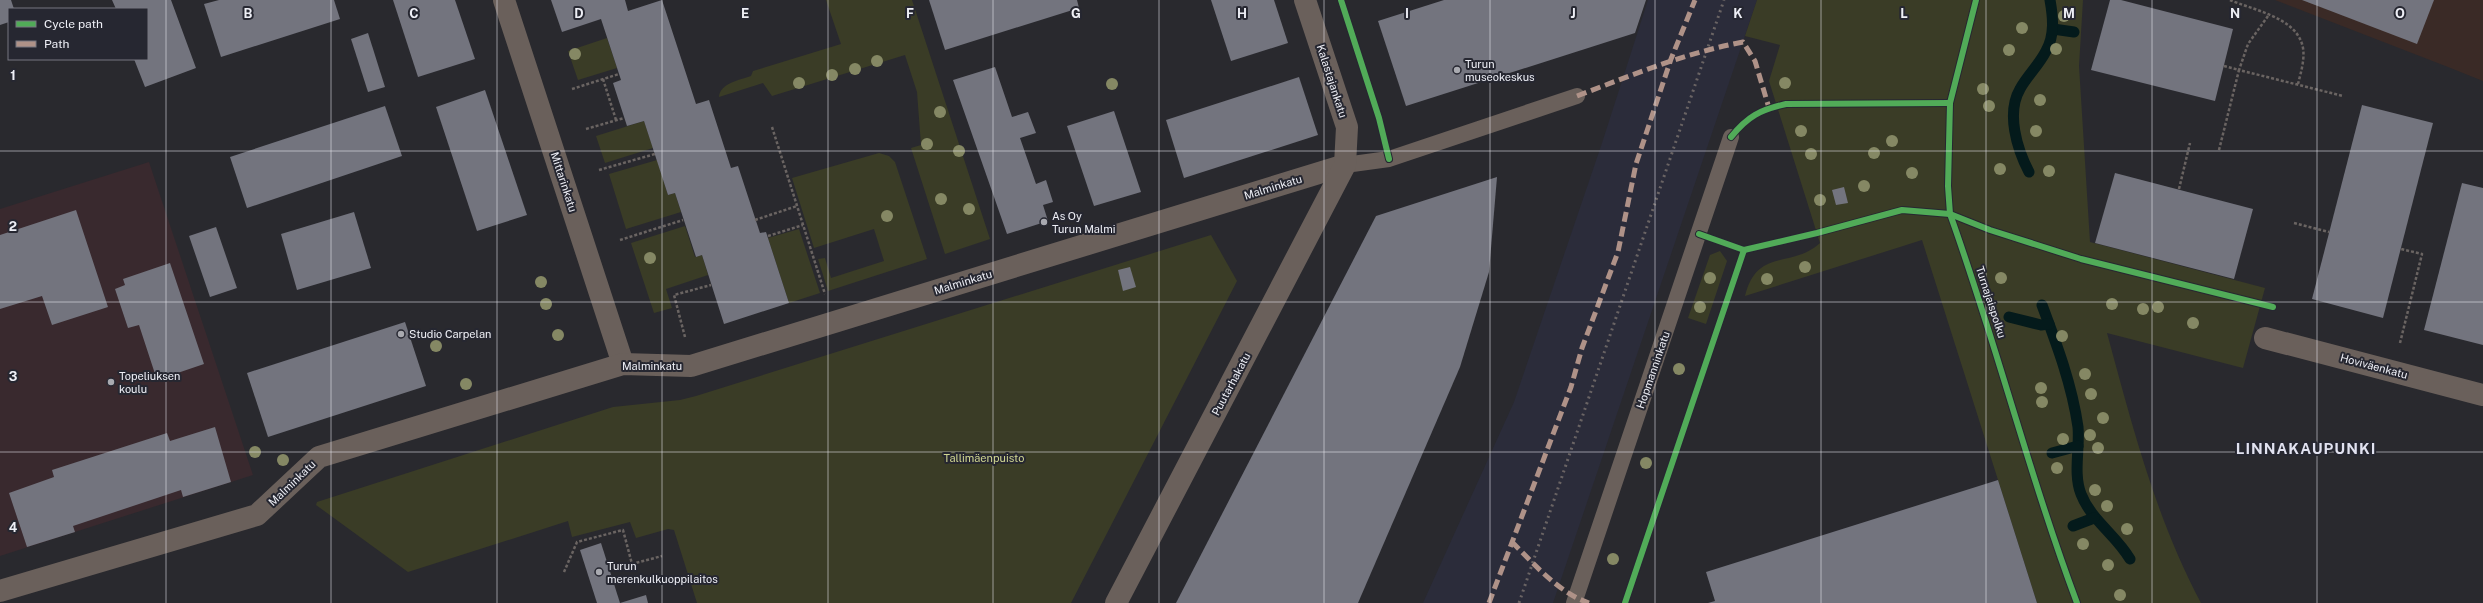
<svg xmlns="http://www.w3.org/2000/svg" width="2483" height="603" viewBox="0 0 2483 603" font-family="'Public Sans',sans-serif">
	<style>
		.built { fill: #2b2c3a }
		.industrial { fill: #3a2a26 }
		.education { fill: #39292e }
		.green { fill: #3a3c26 }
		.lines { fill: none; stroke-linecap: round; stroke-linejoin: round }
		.stream { stroke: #041a1b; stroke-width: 11 }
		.building { fill: #73747e }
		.path { stroke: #6a6462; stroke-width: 2.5; stroke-dasharray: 3 2; stroke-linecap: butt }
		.lane { stroke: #6a605b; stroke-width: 16 }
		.street { stroke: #6a605b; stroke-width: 22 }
		.rail { stroke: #6a6464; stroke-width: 3; stroke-dasharray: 2 4; stroke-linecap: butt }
		.quiet { stroke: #af9288; stroke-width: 5; stroke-dasharray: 10 5; stroke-linecap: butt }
		.cycleway-casing { stroke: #262731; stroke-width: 8 }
		.cycleway { stroke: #51ab58; stroke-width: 6 }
		.tree { fill: #858864 }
		.grid { fill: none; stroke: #eeeff6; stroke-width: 1; stroke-opacity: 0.55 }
		.poi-dot { fill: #a9aab0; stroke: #262731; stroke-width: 1.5 }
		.labels { text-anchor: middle; stroke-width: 4; stroke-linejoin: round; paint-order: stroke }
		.poi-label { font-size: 11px; fill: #eeeff6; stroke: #262731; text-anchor: start }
		.street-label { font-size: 11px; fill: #eeeff6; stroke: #262731 }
		.park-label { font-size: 11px; fill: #d0d691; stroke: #262731 }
		.district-label { font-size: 15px; font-weight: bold; letter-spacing: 1px; fill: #e1e2f0; stroke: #262731 }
		.grid-label { font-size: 13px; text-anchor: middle; font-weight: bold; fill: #eeeff6; stroke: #262731; stroke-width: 4; stroke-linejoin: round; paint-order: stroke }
	</style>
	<rect width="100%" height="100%" fill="#29292e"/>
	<polygon class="built" points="1648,0 1757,0 1553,603 1423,603 1514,402 1602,143"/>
	<polygon class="industrial" points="2275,0 2483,0 2483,81 2448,67"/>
	<polygon class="education" points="149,162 253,475 0,556 0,209"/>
	<g class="green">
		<path d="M826,0H912L990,239L945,254L911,148L921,145L917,92L905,55L772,96L763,83L719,97C720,83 740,80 751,76L753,71L841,44Z"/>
		<path d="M1757,0H2083L2079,66L2090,242L2265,288L2243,368L2107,333C2132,425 2156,519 2201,603H2037L1922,240L1745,296C1757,247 1792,269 1820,243L1769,81L1780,45L1745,36Z"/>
		<polygon points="607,38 617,68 578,80 568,51"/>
		<polygon points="644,121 653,148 605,163 596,136"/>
		<polygon points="879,153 889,156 895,162 927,259 828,291 818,259 825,258 831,278 884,261 874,229 814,248 792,178"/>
		<polygon points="657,160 668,195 675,193 681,212 626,229 609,174"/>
		<polygon points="685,226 695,257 702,255 708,275 666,289 672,308 654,313 631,243"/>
		<polygon points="799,229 820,293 789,303 768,238"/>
		<polygon points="1211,235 1237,281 1071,603 697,603 674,530 668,529 636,538 630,522 572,537 568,521 408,572 316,505 317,502 613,407 680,400 696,396"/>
		<polygon points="1720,251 1727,261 1706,324 1688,318 1710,255"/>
	</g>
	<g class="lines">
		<g class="stream">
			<polyline points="2053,29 2074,32"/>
			<path d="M2029,172C2017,149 2006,113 2020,89C2027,76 2039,65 2046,51C2055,35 2053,17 2050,0"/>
			<path d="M2042,305C2057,345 2072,385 2078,427C2080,448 2073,474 2081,494C2091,520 2116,535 2130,559"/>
			<polyline points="2009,317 2041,325 2049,324"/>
			<polyline points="2052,453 2078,446"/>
			<polyline points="2073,526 2094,518"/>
		</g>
	</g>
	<g class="building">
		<polygon points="0,0 11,0 14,9 9,9 9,22 0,25"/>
		<polygon points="112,0 171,0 196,68 145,87 134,59 147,59 147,9 116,9"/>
		<polygon points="219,0 334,0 340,19 221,57 204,4"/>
		<polygon points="393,0 455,0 475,59 418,77"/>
		<polygon points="551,0 625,0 628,11 662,0 696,104 709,100 731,168 738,166 760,233 766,232 789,303 724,324 702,255 696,257 675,193 668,195 644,121 627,126 613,83 621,80 601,19 562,32"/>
		<polygon points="929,0 1077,0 1079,8 945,50"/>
		<polygon points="1211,0 1274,0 1288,43 1231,61"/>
		<polygon points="1444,0 1646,0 1635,33 1406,106 1378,21"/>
		<polygon points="2110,0 2121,0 2233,29 2215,101 2091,70"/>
		<polygon points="2302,0 2434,0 2417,44"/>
		<polygon points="368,33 385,87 368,92 351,39"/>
		<polygon points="995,67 1012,117 1028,112 1036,133 1020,138 1036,184 1046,180 1053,202 1043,205 1048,221 1007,234 953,80"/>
		<polygon points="1299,77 1318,135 1184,178 1166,120"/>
		<polygon points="485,90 527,215 477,231 436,107"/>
		<polygon points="2362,105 2433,123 2383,318 2312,299"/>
		<polygon points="385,106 402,156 247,208 230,157"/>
		<polygon points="1114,111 1141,192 1094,206 1067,126"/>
		<polygon points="2115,173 2253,209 2234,279 2095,243"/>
		<polygon points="1497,177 1489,272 1460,367 1358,603 1176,603 1376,216"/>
		<polygon points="2462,183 2483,188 2483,345 2424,330"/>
		<polygon points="1844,187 1848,203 1836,205 1832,190"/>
		<polygon points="76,210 108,307 52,325 42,296 0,309 0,235"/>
		<polygon points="354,212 371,268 297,290 281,234"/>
		<polygon points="216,227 237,288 210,297 189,236"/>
		<polygon points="170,263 204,364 157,380 139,325 128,328 115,289 125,285 123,279"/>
		<polygon points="1130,267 1136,287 1123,291 1118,270"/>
		<polygon points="405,322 426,386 268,437 247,373"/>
		<polygon points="215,427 231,482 183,497 181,490 73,526 75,532 27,547 9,493 54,477 52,470 167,433 170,441"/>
		<polygon points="1998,480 2037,603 1708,603 1715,601 1706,572"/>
		<polygon points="601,543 620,603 597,603 580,550"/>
		<polygon points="646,595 648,603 620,603"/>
	</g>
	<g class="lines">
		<g class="path">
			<path d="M2230,0C2253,10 2294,17 2302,44C2306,56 2301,72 2298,84"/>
			<polyline points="2268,16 2248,44 2239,70 2343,96"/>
			<polyline points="603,79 616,120"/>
			<polyline points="572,89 619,74"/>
			<polyline points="772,127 825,294"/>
			<polyline points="586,129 624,118"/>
			<polyline points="2219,150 2239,70 2224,66"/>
			<polyline points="599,170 655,154"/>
			<polyline points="2179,189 2190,143"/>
			<polyline points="755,220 797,206"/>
			<polyline points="2294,223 2329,232"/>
			<polyline points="768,236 803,225"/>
			<polyline points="620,240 683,220"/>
			<polyline points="685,337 674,295 711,285"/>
			<polyline points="2400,343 2422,254 2401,249"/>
			<polyline points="564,572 577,542 623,530 632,564 662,556"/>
		</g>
		<g class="lane">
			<polyline points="1345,165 1389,159 1577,96"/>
			<polyline points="1574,603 1731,137"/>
		</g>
		<g class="street">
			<polyline points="504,0 623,364"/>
			<polyline points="2265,338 2483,395"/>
			<polyline points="0,591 257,515 319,457 623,364 691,366 1345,165"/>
			<polyline points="1116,603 1345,165 1347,127 1305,0"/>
		</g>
		<polyline class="rail" points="1519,603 1724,0"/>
		<g class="quiet">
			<path d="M1577,96C1632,75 1685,53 1743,42L1755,61L1769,108"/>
			<path d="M1512,542C1534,564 1559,593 1589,603"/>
			<polyline points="1489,603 1571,387 1582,348 1618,252 1636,164 1671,59 1695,0"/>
		</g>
		<g class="cycleway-casing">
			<g id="cycleway">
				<polyline points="1341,0 1379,118 1389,159"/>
				<path d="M1976,0L1950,103L1948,186L1950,214C1996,342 2029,475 2077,603"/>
				<path d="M1731,137C1748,116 1760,110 1786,104L1950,103"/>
				<polyline points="1699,234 1744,250 1817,233 1902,210 1950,214 1990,230 2081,259 2273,307"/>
				<polyline points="1625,603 1744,250"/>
			</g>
		</g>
		<use href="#cycleway" class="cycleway"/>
	</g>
	<g class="tree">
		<circle cx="2064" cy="16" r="6"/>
		<circle cx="2022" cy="28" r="6"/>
		<circle cx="2056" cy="49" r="6"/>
		<circle cx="2009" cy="50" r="6"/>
		<circle cx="575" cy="54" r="6"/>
		<circle cx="877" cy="61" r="6"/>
		<circle cx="855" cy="69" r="6"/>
		<circle cx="832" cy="75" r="6"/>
		<circle cx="799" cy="83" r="6"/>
		<circle cx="1785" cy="83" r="6"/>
		<circle cx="1112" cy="84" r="6"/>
		<circle cx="1983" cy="89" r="6"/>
		<circle cx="2040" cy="100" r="6"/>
		<circle cx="1989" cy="106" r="6"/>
		<circle cx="940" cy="112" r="6"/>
		<circle cx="1801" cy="131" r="6"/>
		<circle cx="2036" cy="131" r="6"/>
		<circle cx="1892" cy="141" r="6"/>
		<circle cx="927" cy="144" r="6"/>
		<circle cx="959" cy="151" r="6"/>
		<circle cx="1874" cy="153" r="6"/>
		<circle cx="1811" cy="154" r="6"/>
		<circle cx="2000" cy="169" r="6"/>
		<circle cx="2049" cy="171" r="6"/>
		<circle cx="1912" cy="173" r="6"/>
		<circle cx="1864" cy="186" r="6"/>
		<circle cx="941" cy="199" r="6"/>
		<circle cx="1820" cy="200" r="6"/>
		<circle cx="969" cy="209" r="6"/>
		<circle cx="887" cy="216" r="6"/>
		<circle cx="650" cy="258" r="6"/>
		<circle cx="1805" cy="267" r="6"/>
		<circle cx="1710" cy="278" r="6"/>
		<circle cx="2001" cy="278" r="6"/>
		<circle cx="1767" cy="279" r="6"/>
		<circle cx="541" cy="282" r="6"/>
		<circle cx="546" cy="304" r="6"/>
		<circle cx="2112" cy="304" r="6"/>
		<circle cx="1700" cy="307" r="6"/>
		<circle cx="2158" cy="307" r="6"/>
		<circle cx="2143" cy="309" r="6"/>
		<circle cx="2193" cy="323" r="6"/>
		<circle cx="558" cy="335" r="6"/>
		<circle cx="2062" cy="336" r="6"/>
		<circle cx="436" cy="346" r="6"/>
		<circle cx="1679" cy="369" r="6"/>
		<circle cx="2085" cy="374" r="6"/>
		<circle cx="466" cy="384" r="6"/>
		<circle cx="2041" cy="388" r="6"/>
		<circle cx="2091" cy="394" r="6"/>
		<circle cx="2042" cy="402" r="6"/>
		<circle cx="2103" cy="418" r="6"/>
		<circle cx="2090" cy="435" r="6"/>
		<circle cx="2063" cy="439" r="6"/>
		<circle cx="2098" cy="448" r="6"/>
		<circle cx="255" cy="452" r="6"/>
		<circle cx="283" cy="460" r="6"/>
		<circle cx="1646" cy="463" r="6"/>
		<circle cx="2057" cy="468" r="6"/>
		<circle cx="2095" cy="490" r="6"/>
		<circle cx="2107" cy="506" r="6"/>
		<circle cx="2127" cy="529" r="6"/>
		<circle cx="2083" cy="544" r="6"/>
		<circle cx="1613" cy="559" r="6"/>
		<circle cx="2108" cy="565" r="6"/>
		<circle cx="2120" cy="595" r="6"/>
	</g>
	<path class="grid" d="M166,0V603M331,0V603M497,0V603M662,0V603M828,0V603M993,0V603M1159,0V603M1324,0V603M1490,0V603M1655,0V603M1821,0V603M1986,0V603M2152,0V603M2317,0V603M0,151H2483M0,302H2483M0,452H2483"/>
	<g class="poi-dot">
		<circle cx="1457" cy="70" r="4"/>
		<circle cx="1044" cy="222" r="4"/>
		<circle cx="401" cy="334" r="4"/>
		<circle cx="111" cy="382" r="4"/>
		<circle cx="599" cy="572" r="4"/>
	</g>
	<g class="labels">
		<g class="poi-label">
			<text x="1465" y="68">Turun<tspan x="1465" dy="13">museokeskus</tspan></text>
			<text x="1052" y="220">As Oy<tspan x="1052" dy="13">Turun Malmi</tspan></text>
			<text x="409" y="338">Studio Carpelan</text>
			<text x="119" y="380">Topeliuksen<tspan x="119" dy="13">koulu</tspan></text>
			<text x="607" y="570">Turun<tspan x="607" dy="13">merenkulkuoppilaitos</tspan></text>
		</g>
		<g class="street-label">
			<text transform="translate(1332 81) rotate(72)" y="4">Kalastajankatu</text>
			<text transform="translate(564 182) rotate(72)" y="4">Mittarinkatu</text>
			<text transform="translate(1273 187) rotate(-17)" y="4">Malminkatu</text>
			<text transform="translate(963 282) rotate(-17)" y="4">Malminkatu</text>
			<text transform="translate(1991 302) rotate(72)" y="4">Turnajaispolku</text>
			<text x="652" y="370">Malminkatu</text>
			<text transform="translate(2374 366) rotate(15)" y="4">Hoviväenkatu</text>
			<text transform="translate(1653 370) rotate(-71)" y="4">Hopmanninkatu</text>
			<text transform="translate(1231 384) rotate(-62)" y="4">Puutarhakatu</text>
			<text transform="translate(292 483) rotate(-44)" y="4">Malminkatu</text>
		</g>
		<g class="park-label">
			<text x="984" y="462">Tallimäenpuisto</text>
		</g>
		<g class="district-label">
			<text x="2306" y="454">LINNAKAUPUNKI</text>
		</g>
	</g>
	<g class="grid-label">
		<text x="248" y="18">B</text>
		<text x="414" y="18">C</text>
		<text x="579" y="18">D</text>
		<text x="745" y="18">E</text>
		<text x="910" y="18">F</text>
		<text x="1076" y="18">G</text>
		<text x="1242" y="18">H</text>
		<text x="1407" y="18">I</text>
		<text x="1573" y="18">J</text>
		<text x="1738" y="18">K</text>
		<text x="1904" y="18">L</text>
		<text x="2069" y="18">M</text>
		<text x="2235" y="18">N</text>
		<text x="2400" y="18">O</text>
		<text x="13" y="80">1</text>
		<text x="13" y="231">2</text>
		<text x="13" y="381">3</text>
		<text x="13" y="532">4</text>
	</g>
	<rect x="8" y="8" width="140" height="52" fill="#262731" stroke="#767780"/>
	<rect x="16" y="21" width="20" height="6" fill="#51ab58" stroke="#767780"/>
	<text x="44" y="28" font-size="12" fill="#eeeff6">Cycle path</text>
	<rect x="16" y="41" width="20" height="6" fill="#af9288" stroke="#767780"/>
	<text x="44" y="48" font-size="12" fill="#eeeff6">Path</text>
</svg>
